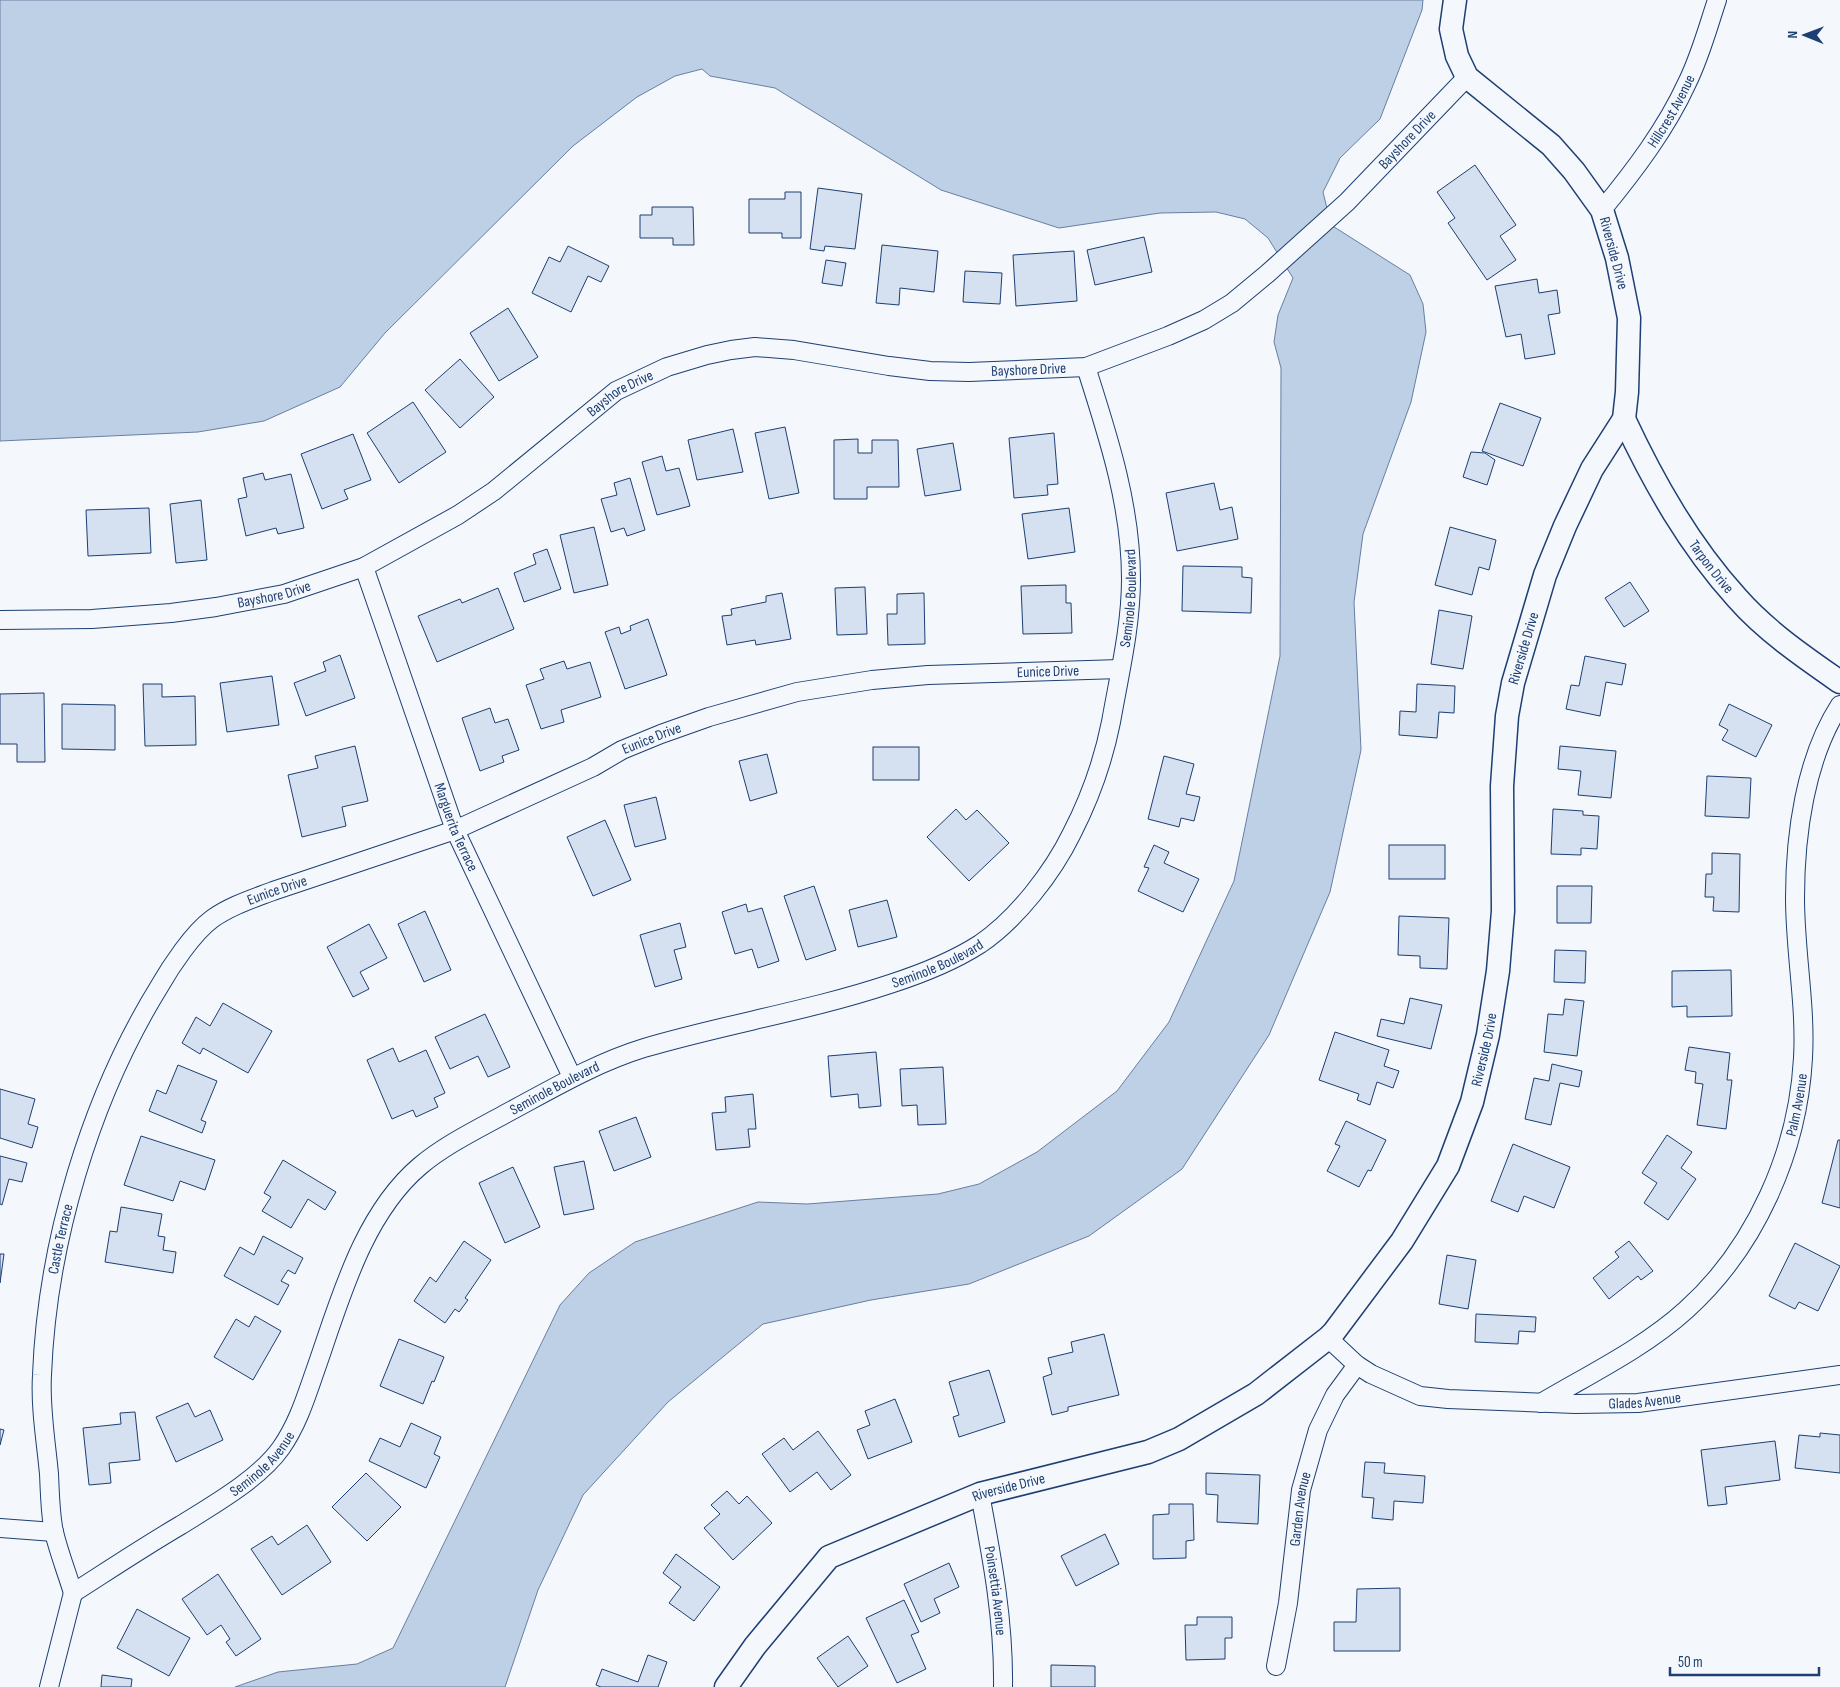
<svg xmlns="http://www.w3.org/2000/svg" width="1840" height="1687" viewBox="0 0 1840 1687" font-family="'Sofia Sans Condensed',sans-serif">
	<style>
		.water { fill: #bed0e5; stroke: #687fa3 }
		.building { fill: #d5e0f0; stroke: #1d3f73 }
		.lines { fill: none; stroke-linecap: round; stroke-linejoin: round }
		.minor-casing { stroke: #1d3f73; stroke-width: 20 }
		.tertiary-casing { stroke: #1d3f73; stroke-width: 25 }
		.minor { stroke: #f4f7fb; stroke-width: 18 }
		.tertiary { stroke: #f4f7fb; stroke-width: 22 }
		.labels { text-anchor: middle; stroke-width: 4; stroke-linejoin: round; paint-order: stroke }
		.street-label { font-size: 15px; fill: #1d3f73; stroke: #f4f7fb }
	</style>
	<rect width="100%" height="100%" fill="#f4f7fb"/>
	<polygon class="water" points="0,0 1423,0 1422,10 1380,119 1340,158 1323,192 1331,225 1410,275 1423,304 1426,332 1411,402 1363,534 1354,602 1361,750 1330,892 1269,1035 1182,1169 1089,1236 969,1284 871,1300 763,1324 668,1402 583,1495 538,1590 505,1687 235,1687 278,1672 357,1664 393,1648 560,1305 589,1273 635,1242 758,1202 807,1204 938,1194 979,1184 1037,1152 1117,1091 1169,1022 1234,881 1280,656 1281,368 1274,342 1278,315 1293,278 1268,238 1245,219 1216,212 1160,213 1059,228 941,190 775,88 710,76 702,69 675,76 637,97 573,146 385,333 340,387 264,421 198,432 0,441"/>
	<g class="building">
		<polygon points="1475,165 1516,225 1500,236 1516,260 1487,280 1448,223 1455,218 1437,192"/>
		<polygon points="818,188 862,194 855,249 825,246 824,251 810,249"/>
		<polygon points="785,192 801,192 801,238 782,238 782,233 749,233 749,199 785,199"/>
		<polygon points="652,207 693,207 694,245 673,245 673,238 640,238 640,215 652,215"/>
		<polygon points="1144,237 1152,272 1095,285 1087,250"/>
		<polygon points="882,245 938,251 934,292 900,288 899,305 876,303"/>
		<polygon points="568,246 609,266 601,282 588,276 571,312 532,293 549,257 560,262"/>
		<polygon points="1074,251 1077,301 1016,306 1013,255"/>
		<polygon points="826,260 846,263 842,286 822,283"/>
		<polygon points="965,271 1002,273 1000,304 963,302"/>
		<polygon points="1537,279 1539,293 1557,290 1560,313 1548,315 1555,354 1525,359 1521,334 1506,337 1495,286"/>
		<polygon points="508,308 538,357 499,381 470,333"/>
		<polygon points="460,359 494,397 460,428 425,390"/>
		<polygon points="413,402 446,452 399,483 367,433"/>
		<polygon points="1500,403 1541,418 1523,466 1482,451"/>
		<polygon points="785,427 799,493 769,499 755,433"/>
		<polygon points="733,429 743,472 697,480 688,440"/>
		<polygon points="1054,433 1058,484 1047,485 1048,495 1014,498 1009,438"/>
		<polygon points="353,434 371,480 344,490 348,499 322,509 301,454"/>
		<polygon points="858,439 858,453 872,453 872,440 898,440 899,487 867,487 867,499 834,499 834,440"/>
		<polygon points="953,443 961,490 925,496 917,449"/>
		<polygon points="1471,452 1485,453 1495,460 1487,485 1463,477"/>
		<polygon points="662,456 666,471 679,468 690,506 657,515 642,462"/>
		<polygon points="263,473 265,480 291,474 304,528 278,534 276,528 246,536 238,499 247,497 243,478"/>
		<polygon points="630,478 645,530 627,536 624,528 611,532 601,499 617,495 614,483"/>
		<polygon points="1214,483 1220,510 1232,507 1238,539 1177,551 1166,493"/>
		<polygon points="201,500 207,560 176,563 170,504"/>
		<polygon points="149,508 151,553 88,556 86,510"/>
		<polygon points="1069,508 1075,552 1028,559 1022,514"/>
		<polygon points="594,527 608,585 574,593 560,535"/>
		<polygon points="1450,527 1496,540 1489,570 1479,567 1472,595 1435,585"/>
		<polygon points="547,549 561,589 524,602 514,573 536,564 533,554"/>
		<polygon points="1183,566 1242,567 1242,577 1252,578 1251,613 1182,611"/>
		<polygon points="1630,582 1649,611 1624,627 1605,598"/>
		<polygon points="1066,585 1066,603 1071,603 1072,633 1023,634 1021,586"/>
		<polygon points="865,587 867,634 837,635 835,588"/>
		<polygon points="498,588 514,629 437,662 418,616 460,599 462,603"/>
		<polygon points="782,593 791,639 756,645 755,640 727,645 722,616 732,615 731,609 766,602 766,596"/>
		<polygon points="924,593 925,644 888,645 887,614 897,614 897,594"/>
		<polygon points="1439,610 1472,616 1463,669 1431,664"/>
		<polygon points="648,619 667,675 625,689 605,632 619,627 621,634 631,630 630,626"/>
		<polygon points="340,655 355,698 306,716 294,683 326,671 323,662"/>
		<polygon points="1585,656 1626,664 1622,685 1606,682 1600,716 1566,709 1571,685 1579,686"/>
		<polygon points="564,661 567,669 590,662 601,697 561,710 564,722 541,729 526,685 544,679 540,669"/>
		<polygon points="272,676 279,725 227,732 220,683"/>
		<polygon points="143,684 162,684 162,697 195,696 196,745 145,746"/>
		<polygon points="1417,684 1455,686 1454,713 1439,712 1437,738 1399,735 1400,711 1416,712"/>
		<polygon points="44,693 45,762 17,762 17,744 0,744 0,694"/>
		<polygon points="62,704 115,705 115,750 62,749"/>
		<polygon points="1729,704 1772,725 1756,757 1722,740 1728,730 1719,725"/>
		<polygon points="490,708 495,723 508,719 519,750 502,756 504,762 480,771 462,718"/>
		<polygon points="355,746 368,801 342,807 346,826 302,837 288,775 318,768 315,756"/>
		<polygon points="1560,746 1616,751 1611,798 1578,795 1581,771 1558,769"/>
		<rect x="873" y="747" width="46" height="33"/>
		<polygon points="767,754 777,793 750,801 739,761"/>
		<polygon points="1164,756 1194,764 1186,794 1200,797 1194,821 1181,818 1179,827 1148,819"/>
		<polygon points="1707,776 1751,778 1749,818 1705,816"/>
		<polygon points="656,797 666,839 635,847 624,805"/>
		<polygon points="956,809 966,820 977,810 1009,843 969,881 927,837"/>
		<polygon points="1553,809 1583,811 1583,815 1599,816 1597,849 1581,848 1581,855 1551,854"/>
		<polygon points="605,820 631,880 593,896 567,837"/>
		<polygon points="1154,845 1169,852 1164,863 1199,879 1183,912 1138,891 1149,868 1144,867"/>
		<rect x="1389" y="845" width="56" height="34"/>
		<polygon points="1712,853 1740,854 1739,912 1713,911 1714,897 1705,897 1706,874 1712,874"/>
		<polygon points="814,886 836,950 806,960 784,896"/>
		<polygon points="1557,886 1592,886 1591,923 1557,923"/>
		<polygon points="887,900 897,937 858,947 849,910"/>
		<polygon points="746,904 748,912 762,908 779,961 758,968 752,949 735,954 722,912"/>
		<polygon points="425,911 451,970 424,982 398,924"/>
		<polygon points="1399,916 1449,918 1447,969 1420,968 1420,956 1398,955"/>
		<polygon points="680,923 686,947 674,950 682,979 655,987 640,935"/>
		<polygon points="369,924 387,958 360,972 369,989 353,997 327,947"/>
		<polygon points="1555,950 1586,951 1585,983 1554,982"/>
		<polygon points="1731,970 1732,1016 1687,1017 1687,1006 1672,1007 1672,971"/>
		<polygon points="1410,998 1442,1005 1431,1049 1377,1036 1381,1019 1404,1024"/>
		<polygon points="1565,999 1584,1001 1577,1056 1544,1052 1548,1014 1563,1015"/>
		<polygon points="223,1003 272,1031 248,1073 203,1048 200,1054 182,1043 196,1017 210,1026"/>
		<polygon points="485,1014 510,1067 488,1077 478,1056 450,1069 435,1037"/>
		<polygon points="1335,1032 1389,1050 1384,1066 1399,1071 1393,1088 1377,1082 1370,1105 1357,1100 1359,1094 1319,1080"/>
		<polygon points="1689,1047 1730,1053 1727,1080 1732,1080 1726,1129 1697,1125 1703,1084 1695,1083 1696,1072 1685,1070"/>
		<polygon points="393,1048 399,1062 426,1050 445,1093 434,1098 438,1107 416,1117 413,1110 392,1119 367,1060"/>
		<polygon points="876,1052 881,1106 859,1108 858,1094 831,1097 828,1056"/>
		<polygon points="1552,1064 1582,1071 1579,1087 1560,1083 1551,1125 1525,1119 1534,1078 1549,1081"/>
		<polygon points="178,1065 217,1081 201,1120 206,1122 202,1133 149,1111 157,1090 166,1094"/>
		<polygon points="943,1067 946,1124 918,1125 917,1105 902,1106 900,1069"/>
		<polygon points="0,1089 35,1099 28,1124 38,1127 32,1148 0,1138"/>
		<polygon points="753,1094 756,1129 748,1129 750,1147 716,1150 712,1113 726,1112 725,1097"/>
		<polygon points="636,1117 651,1157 614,1171 599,1131"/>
		<polygon points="1346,1121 1386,1140 1371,1171 1368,1170 1359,1187 1327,1171 1340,1146 1335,1144"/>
		<polygon points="1667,1135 1692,1152 1681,1168 1696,1179 1668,1220 1644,1203 1657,1183 1642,1173"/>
		<polygon points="141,1136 215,1160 205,1190 180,1181 173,1201 124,1185"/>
		<polygon points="1838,1140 1840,1140 1840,1208 1822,1203"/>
		<polygon points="1513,1144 1570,1167 1554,1208 1524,1196 1518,1212 1491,1201"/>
		<polygon points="0,1156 27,1163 22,1182 9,1179 2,1205 0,1204"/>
		<polygon points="283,1160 336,1192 325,1210 308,1199 291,1228 262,1211 271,1197 264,1193"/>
		<polygon points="584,1161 594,1209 564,1215 554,1167"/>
		<polygon points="513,1167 540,1227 505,1243 479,1183"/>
		<polygon points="121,1207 162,1214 158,1236 165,1237 163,1250 176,1252 173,1273 105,1262 110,1231 117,1232"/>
		<polygon points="263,1236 303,1258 295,1274 288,1270 281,1281 289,1285 278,1305 224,1276 240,1247 254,1255"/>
		<polygon points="464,1241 491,1260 465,1298 468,1300 459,1312 455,1309 445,1323 414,1301 430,1277 436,1282"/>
		<polygon points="1629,1241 1653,1271 1641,1280 1638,1276 1609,1299 1593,1278 1619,1257 1615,1252"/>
		<polygon points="1795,1243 1840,1266 1818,1311 1799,1302 1795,1309 1769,1296"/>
		<polygon points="0,1254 4,1254 0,1283"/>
		<polygon points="1447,1255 1476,1260 1468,1309 1439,1304"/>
		<polygon points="1476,1314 1536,1317 1535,1332 1519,1331 1518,1344 1475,1342"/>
		<polygon points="255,1316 281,1331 253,1380 214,1357 236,1319 249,1327"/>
		<polygon points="1104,1334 1119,1395 1068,1407 1068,1411 1052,1415 1043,1377 1052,1374 1048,1358 1073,1352 1071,1342"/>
		<polygon points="399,1339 444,1357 434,1382 432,1381 423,1404 380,1386"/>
		<polygon points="989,1370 1005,1422 959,1437 953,1417 959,1415 949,1382"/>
		<polygon points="895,1399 912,1442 868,1459 857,1430 870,1425 865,1411"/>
		<polygon points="188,1403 195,1417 210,1410 223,1440 176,1462 156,1417"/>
		<polygon points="135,1412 140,1460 109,1463 111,1483 89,1485 83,1428 121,1424 120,1413"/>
		<polygon points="411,1423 441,1437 434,1454 440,1457 426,1488 369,1461 380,1438 400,1447"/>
		<polygon points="0,1429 4,1430 0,1445"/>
		<polygon points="818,1431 851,1475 831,1490 817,1472 790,1492 762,1454 784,1438 793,1450"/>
		<polygon points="1820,1433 1840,1435 1840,1473 1795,1468 1799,1435 1820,1437"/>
		<polygon points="1775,1441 1780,1480 1725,1487 1727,1504 1708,1506 1701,1450"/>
		<polygon points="1365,1462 1385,1463 1384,1473 1425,1476 1423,1503 1394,1501 1393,1520 1372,1518 1374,1498 1362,1497"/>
		<polygon points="366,1473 401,1507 367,1541 332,1507"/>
		<polygon points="1206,1473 1260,1475 1258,1524 1217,1522 1218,1495 1206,1494"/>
		<polygon points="727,1491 739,1504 747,1496 772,1523 733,1560 704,1528 720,1514 711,1505"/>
		<polygon points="1169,1504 1193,1504 1194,1540 1186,1541 1186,1558 1153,1559 1153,1515 1169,1514"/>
		<polygon points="307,1525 331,1562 282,1595 251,1549 272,1536 278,1545"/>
		<polygon points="1105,1534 1119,1564 1076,1586 1061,1556"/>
		<polygon points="676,1554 720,1587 694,1621 669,1603 681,1587 663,1573"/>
		<polygon points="949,1563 959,1587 934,1599 940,1613 921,1622 904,1584"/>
		<polygon points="218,1574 261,1639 236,1656 226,1642 230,1639 221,1625 207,1635 182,1599"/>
		<polygon points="1400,1588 1400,1651 1334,1651 1334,1622 1356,1622 1357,1589"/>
		<polygon points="904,1600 919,1632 911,1635 926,1669 897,1683 866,1618"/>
		<polygon points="137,1609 190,1638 169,1676 117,1648"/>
		<polygon points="1197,1617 1232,1617 1232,1638 1225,1638 1225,1659 1186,1660 1185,1625 1197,1625"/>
		<polygon points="848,1636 868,1666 838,1687 817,1658"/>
		<polygon points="648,1655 667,1662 658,1687 601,1687 596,1685 602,1669 638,1682"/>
		<polygon points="1051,1665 1095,1666 1095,1687 1051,1687"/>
		<polygon points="102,1675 132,1679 131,1687 101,1687"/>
	</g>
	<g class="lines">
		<g class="minor-casing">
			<g id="minor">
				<path id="s1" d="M1602,210C1634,171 1666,129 1687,83C1700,57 1708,27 1717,0"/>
				<path id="s2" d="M364,567L455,830L572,1077"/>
				<path id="s3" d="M0,620L92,619L171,613L216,607L284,594L364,567L458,515L494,491L616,391L667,367L707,355L731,350L755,347L794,350L889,366L930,371L969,372L1086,367L1168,336L1204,320L1232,303L1267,274L1347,202L1467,77"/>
				<path id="s4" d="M1328,1338L1357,1365L1371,1374L1420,1396L1448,1399L1575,1404L1638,1403L1840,1375"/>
				<path id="s5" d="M1541,1403C1590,1374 1644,1348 1686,1310C1756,1247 1798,1151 1803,1058C1806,1005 1795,952 1795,898C1795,835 1805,759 1840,705"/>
				<path id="s6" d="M980,1494C992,1558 1004,1621 1003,1687"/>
				<polyline points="0,1528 54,1532"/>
				<path id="s7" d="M73,1593C109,1570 145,1546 181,1525C213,1505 259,1479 281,1448C297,1425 305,1400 314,1374C339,1304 361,1216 420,1166C445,1145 476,1130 505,1114C550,1090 595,1063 644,1048C725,1024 809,1011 890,984C921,974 952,962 980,944C1017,919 1053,872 1072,833C1090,798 1103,762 1111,722C1119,676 1131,627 1131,579C1131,505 1108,436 1086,367"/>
				<path id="s8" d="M73,1593C67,1573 59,1553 54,1532C50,1514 50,1493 49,1474C46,1441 40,1408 42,1375C47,1244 90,1099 159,987C171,966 193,933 212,919C230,906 252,899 273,891L455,830L593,767L622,750L661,734L709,717L797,692L872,680L928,675L1120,669"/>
				<path id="s9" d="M1276,1666L1288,1603L1301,1490L1318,1430L1335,1395L1357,1365"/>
				<polyline points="49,1687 73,1593"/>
			</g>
		</g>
		<g class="tertiary-casing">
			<g id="tertiary">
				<path id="s10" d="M1624,419C1654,483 1689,545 1737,598C1766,631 1804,657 1840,682"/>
				<path id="s11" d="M726,1687L755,1646L829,1557L980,1494L1148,1452L1179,1439L1256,1394L1328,1338L1334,1332L1402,1241L1448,1166L1472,1102L1488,1035L1498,971L1503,911L1502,786L1507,716L1513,683L1545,575L1565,526L1592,469L1624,419L1627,392L1629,318L1617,258L1602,210L1574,171L1551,145L1467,77L1457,56L1451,29L1455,0"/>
			</g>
		</g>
		<use href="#minor" class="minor"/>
		<use href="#tertiary" class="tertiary"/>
	</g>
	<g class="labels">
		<g class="street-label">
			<text dy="5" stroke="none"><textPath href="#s1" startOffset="121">Hillcrest Avenue</textPath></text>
			<text dy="5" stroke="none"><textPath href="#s3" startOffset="1558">Bayshore Drive</textPath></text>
			<text transform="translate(1614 253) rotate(75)" y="5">Riverside Drive</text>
			<text dy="5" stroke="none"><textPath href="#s3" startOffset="1101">Bayshore Drive</textPath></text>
			<text dy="5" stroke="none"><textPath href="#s3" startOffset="681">Bayshore Drive</textPath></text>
			<text dy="5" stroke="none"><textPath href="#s10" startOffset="172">Tarpon Drive</textPath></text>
			<text dy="5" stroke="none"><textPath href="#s3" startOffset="276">Bayshore Drive</textPath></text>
			<text dy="5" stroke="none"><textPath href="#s7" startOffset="1568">Seminole Boulevard</textPath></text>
			<text dy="5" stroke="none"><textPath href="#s11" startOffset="1454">Riverside Drive</textPath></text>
			<text dy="5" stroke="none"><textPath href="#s8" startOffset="1599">Eunice Drive</textPath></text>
			<text dy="5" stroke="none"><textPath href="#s8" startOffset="1194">Eunice Drive</textPath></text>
			<text dy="5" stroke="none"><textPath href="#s2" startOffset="276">Marguerita Terrace</textPath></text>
			<text dy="5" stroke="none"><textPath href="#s8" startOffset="789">Eunice Drive</textPath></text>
			<text dy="5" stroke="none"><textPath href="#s7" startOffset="1132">Seminole Boulevard</textPath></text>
			<text dy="5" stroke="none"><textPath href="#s11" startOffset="1049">Riverside Drive</textPath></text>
			<text dy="5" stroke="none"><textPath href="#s7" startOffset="728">Seminole Boulevard</textPath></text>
			<text dy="5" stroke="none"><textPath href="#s5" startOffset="410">Palm Avenue</textPath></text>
			<text dy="5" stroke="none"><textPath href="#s8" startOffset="359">Castle Terrace</textPath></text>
			<text dy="5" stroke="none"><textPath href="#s4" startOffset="335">Glades Avenue</textPath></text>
			<text dy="5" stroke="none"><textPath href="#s7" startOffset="230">Seminole Avenue</textPath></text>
			<text dy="5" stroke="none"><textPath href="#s11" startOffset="359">Riverside Drive</textPath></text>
			<text dy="5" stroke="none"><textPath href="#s9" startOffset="159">Garden Avenue</textPath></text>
			<text dy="5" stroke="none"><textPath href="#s6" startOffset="98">Poinsettia Avenue</textPath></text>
		</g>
	</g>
	<g transform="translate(1805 35) rotate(271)" stroke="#f4f7fb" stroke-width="4" paint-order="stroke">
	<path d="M0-4L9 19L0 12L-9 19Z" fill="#1d3f73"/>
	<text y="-8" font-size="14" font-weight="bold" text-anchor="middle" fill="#1d3f73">N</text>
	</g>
	<path d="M1670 1667v8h149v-8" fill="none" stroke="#1d3f73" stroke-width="2.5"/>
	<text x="1678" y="1667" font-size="15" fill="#1d3f73" stroke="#f4f7fb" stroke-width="4" paint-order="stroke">50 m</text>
</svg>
